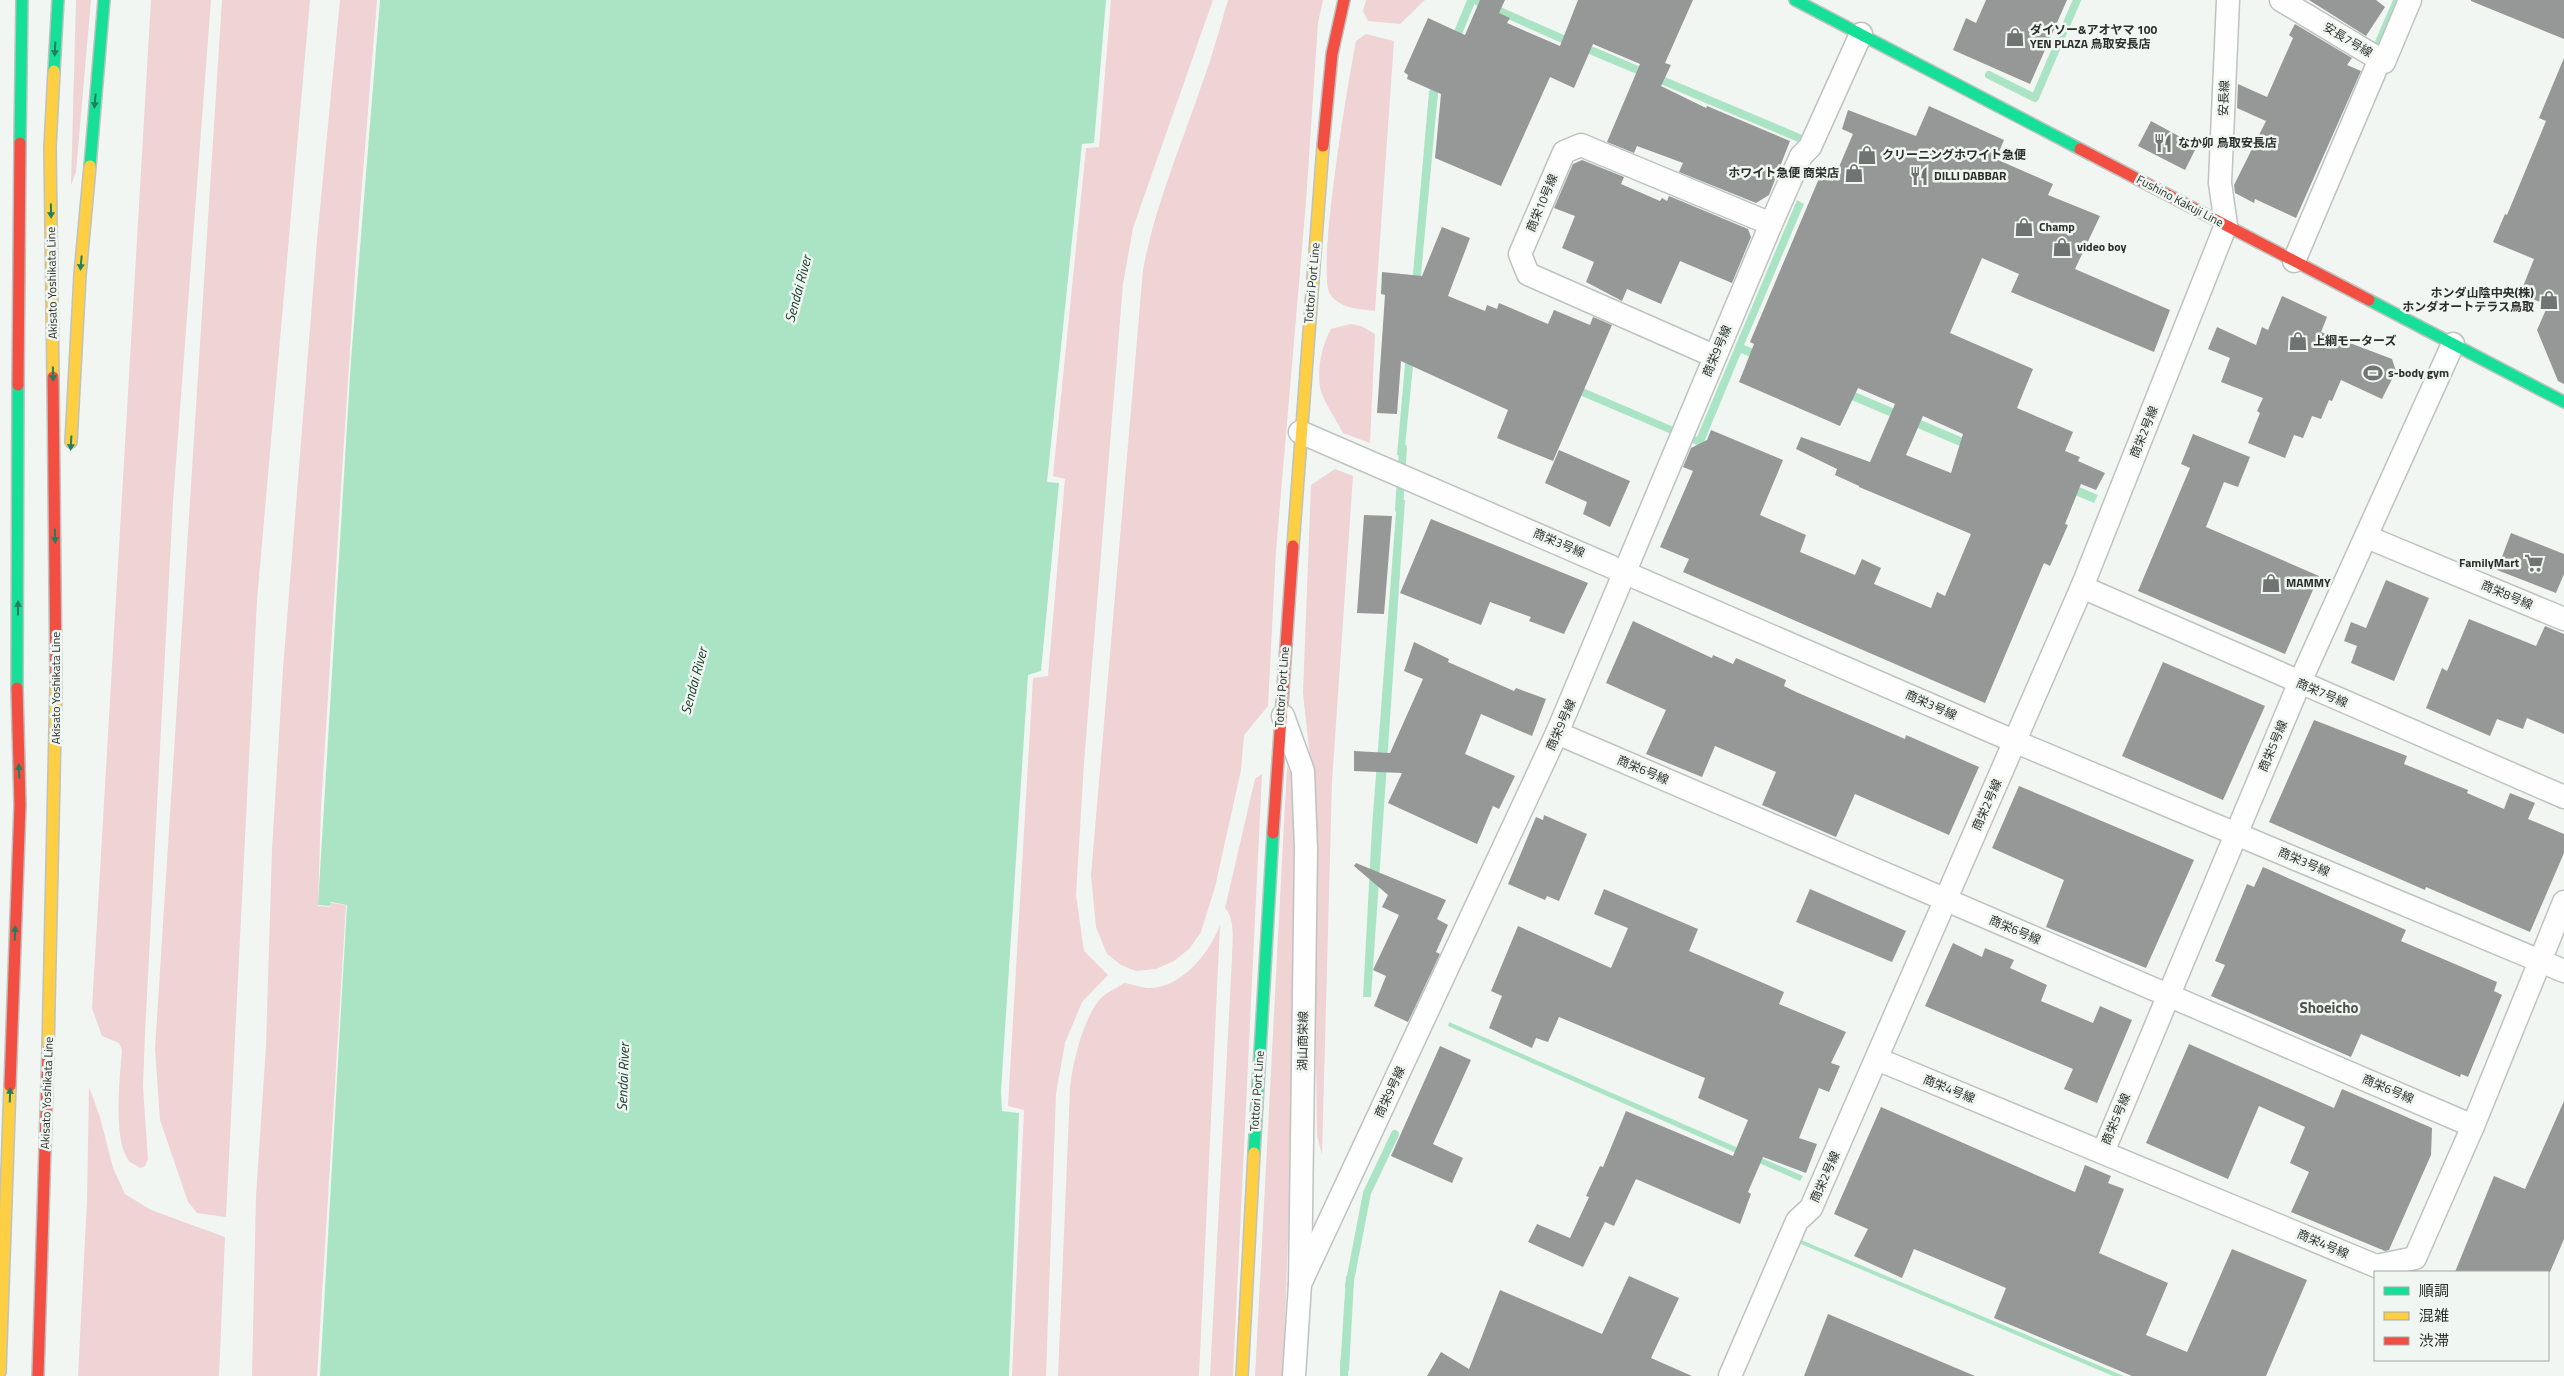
<svg xmlns="http://www.w3.org/2000/svg" width="2564" height="1376" viewBox="0 0 2564 1376" font-family="'Titillium Web','Noto Sans JP',sans-serif">
	<style>
		.green { fill: #f0d3d4 }
		.water { fill: #abe4c4 }
		.lines { fill: none; stroke-linecap: round; stroke-linejoin: round }
		.stream { stroke: #abe4c4; stroke-width: 8 }
		.building { fill: #959896; fill-rule: evenodd }
		.street-casing { stroke: #bec2c0; stroke-width: 25 }
		.fast-casing { stroke: #bec2c0; stroke-width: 14 }
		.slow-casing { stroke: #bec2c0; stroke-width: 14 }
		.jam-casing { stroke: #bec2c0; stroke-width: 14 }
		.street { stroke: #fdfefd; stroke-width: 22 }
		.fast { stroke: #16e098; stroke-width: 11 }
		.slow { stroke: #ffcf43; stroke-width: 11 }
		.jam { stroke: #f24e42; stroke-width: 11 }
		.oneway { fill: #227e5d }
		.labels { text-anchor: middle; stroke-width: 5; stroke-linejoin: round; paint-order: stroke }
		.poi-label { font-size: 12px; font-weight: bold; fill: #2b2e2c; stroke: #f0f7f2; text-anchor: start }
		.street-label { font-size: 12px; fill: #2b2e2c; stroke: #f0f7f2 }
		.water-label { font-size: 14px; font-style: italic; fill: #133625; stroke: #f0f7f2 }
		.quarter-label { font-size: 15px; font-weight: bold; fill: #4b514d; stroke: #f0f7f2 }
	</style>
	<rect width="100%" height="100%" fill="#f1f6f3"/>
	<g class="green">
		<polygon points="76,0 91,0 76,172 71,185"/>
		<path d="M151,0H211L173,502L145,1033L143,1087L148,1159L145,1166L140,1168C137,1166 133,1164 130,1162C112,1142 120,1075 122,1050L119,1043L102,1036L92,1008Z"/>
		<polygon points="222,0 310,0 257,600 226,1217 197,1213 188,1202 160,1120 155,1049"/>
		<polygon points="340,0 377,0 356,259 342,472 321,808 318,906 330,907 331,903 346,905 317,1376 252,1376 256,1196 266,1046 272,850 283,669 317,240"/>
		<polygon points="1111,0 1213,0 1133,228 1123,284 1084,763 1076,895 1084,951 1108,975 1082,1002 1065,1043 1056,1094 1046,1376 1012,1376 1024,1110 1008,1106 1033,678 1048,676 1065,479 1053,476 1086,148 1099,147"/>
		<path d="M1228,0H1323L1318,23L1306,202L1276,551L1268,706L1244,735L1241,770L1215,887L1201,932L1190,948L1174,961L1156,969L1136,971L1121,965L1107,954L1096,927L1091,875L1143,270C1155,204 1182,144 1203,81C1213,54 1220,27 1228,0Z"/>
		<polygon points="1366,0 1425,0 1400,24 1368,21 1363,11"/>
		<path d="M1366,34L1394,41L1375,311C1360,309 1340,309 1330,294C1316,272 1349,76 1356,41Z"/>
		<path d="M1351,324L1361,326L1375,334L1370,443L1343,433C1337,421 1322,399 1320,387C1317,368 1322,345 1331,329Z"/>
		<polygon points="1335,469 1353,476 1332,782 1322,1155 1317,1136 1312,776 1303,693 1311,485"/>
		<polygon points="1287,766 1294,781 1297,833 1291,1155 1283,1376 1255,1376"/>
		<path d="M1262,774L1233,1376H1210L1232,958C1232,943 1236,920 1225,908L1255,779Z"/>
		<path d="M1220,925L1199,1376H1058L1070,1089C1072,1065 1085,1007 1107,993C1113,989 1118,988 1124,983C1131,984 1139,987 1147,988C1181,989 1209,954 1220,925Z"/>
		<polygon points="89,1087 100,1117 113,1168 125,1194 151,1210 225,1237 219,1376 78,1376 87,1201"/>
	</g>
	<g class="water">
		<polygon points="380,0 1106,0 1094,143 1082,144 1047,482 1059,483 1041,671 1028,675 1001,1091 1002,1111 1019,1113 1009,1376 320,1376 347,905 331,902 330,906 318,905 351,360"/>
		<polygon points="1467,0 1476,0 1438,93 1417,317 1697,437 1797,200 1804,204 1744,345 2098,495 2094,503 1741,353 1702,447 1417,326 1404,457 1397,455 1429,92"/>
		<polygon points="2393,0 2401,0 2383,42 2373,46"/>
		<polygon points="1397,499 1405,500 1371,997 1363,997 1372,827"/>
		<polygon points="1449,1022 1803,1176 1800,1181 1448,1026"/>
		<polygon points="1801,1240 2124,1376 2113,1376 1801,1244"/>
		<polygon points="1346,1276 1354,1280 1349,1371 1340,1370"/>
	</g>
	<g class="lines">
		<g class="stream">
			<polyline points="1477,1 1572,43"/>
			<polyline points="1583,47 1804,140"/>
			<polyline points="1989,75 2035,98 2077,0"/>
			<polyline points="1399,509 1403,448"/>
			<polyline points="1349,1286 1367,1193 1395,1134"/>
			<polyline points="1344,1376 1344,1362"/>
		</g>
	</g>
	<g class="building">
		<polygon points="1480,0 1505,0 1499,13 1510,18 1507,23 1560,46 1578,0 1693,0 1665,63 1671,65 1661,86 1706,108 1707,106 1790,141 1769,195 1756,203 1679,172 1683,163 1637,146 1634,153 1607,142 1640,64 1593,44 1574,88 1550,77 1501,186 1435,158 1441,94 1407,79 1408,75 1404,72 1428,18 1465,35"/>
		<polygon points="1986,0 2067,0 2030,84 1953,50 1966,18 1976,23"/>
		<polygon points="2309,0 2376,0 2385,7 2366,36"/>
		<polygon points="2471,0 2564,0 2564,39 2471,1"/>
		<polygon points="2295,24 2352,58 2347,65 2361,71 2296,218 2255,199 2254,203 2235,193 2234,185 2266,121 2237,108 2238,84 2267,97 2293,38 2289,35"/>
		<polygon points="2564,58 2564,384 2558,381 2537,330 2548,305 2520,294 2534,259 2493,242 2505,214 2507,215 2546,121 2539,118"/>
		<path d="M1929,106L2004,140L1996,159L2053,184L2048,195L2100,216L2075,269L2170,310L2154,352L2011,292L2019,274L1982,258L1950,333L2033,369L2017,408L2073,432L2065,451L2080,457L2078,461L2105,473L2096,490L2081,484L2065,524L2068,525L2050,566L2044,563L1985,703L1683,572L1689,559L1660,547L1693,471L1683,467L1691,448L1707,440L1711,430L1783,460L1760,515L1806,535L1800,552L1855,575L1862,559L1881,568L1874,584L1931,608L1937,592L1945,596L1971,534L1859,487V486L1835,475L1837,469L1796,449L1801,437L1870,462L1895,404L1858,388L1840,426L1739,382L1754,344L1750,342L1820,176L1833,181L1853,134L1842,129L1848,110L1916,136ZM1923,416L1963,434L1951,473L1906,455Z"/>
		<polygon points="2151,121 2197,146 2185,170 2138,146"/>
		<polygon points="1582,160 1624,177 1621,184 1660,201 1662,198 1667,201 1669,196 1748,229 1751,237 1732,283 1680,261 1661,304 1627,289 1622,301 1586,282 1594,262 1562,248 1575,216 1554,208 1573,164"/>
		<polygon points="1442,227 1470,238 1448,296 1485,311 1487,305 1497,309 1499,303 1548,324 1554,310 1590,325 1593,317 1612,325 1553,461 1497,438 1508,410 1401,361 1397,414 1377,413 1385,295 1381,294 1382,272 1422,276"/>
		<polygon points="2282,296 2327,317 2321,332 2392,359 2396,371 2382,399 2341,380 2332,401 2329,400 2321,419 2312,416 2303,438 2294,435 2285,458 2248,443 2260,413 2257,411 2263,398 2221,382 2230,358 2208,349 2217,327 2256,345 2262,327 2268,330"/>
		<polygon points="2193,434 2250,457 2238,487 2224,482 2206,527 2319,576 2285,654 2138,591 2190,468 2181,464"/>
		<polygon points="1559,450 1630,481 1610,527 1583,514 1587,502 1545,483"/>
		<polygon points="1364,515 1392,516 1384,614 1357,613"/>
		<polygon points="1431,519 1588,583 1564,634 1529,621 1531,617 1490,602 1481,625 1400,593"/>
		<polygon points="2511,533 2564,554 2564,574 2556,593 2497,570"/>
		<polygon points="2386,580 2429,598 2394,681 2351,663 2357,646 2344,641 2351,622 2366,628"/>
		<polygon points="2469,619 2536,646 2545,626 2564,634 2564,734 2527,718 2523,729 2497,719 2490,736 2426,708 2442,668 2447,671"/>
		<polygon points="1633,621 1712,658 1713,655 1733,664 1736,658 1786,680 1784,686 1796,692 1905,739 1906,735 1979,767 1949,835 1855,794 1836,837 1762,805 1776,772 1715,746 1702,777 1646,754 1666,710 1606,683"/>
		<polygon points="1414,642 1449,659 1448,662 1514,691 1516,688 1546,699 1532,736 1481,714 1465,754 1515,776 1499,809 1493,806 1477,844 1388,803 1402,773 1354,771 1354,751 1390,753 1423,679 1404,671"/>
		<polygon points="2163,662 2265,706 2223,800 2122,756"/>
		<polygon points="2314,720 2407,756 2404,764 2468,790 2467,793 2504,809 2510,793 2535,803 2528,819 2564,834 2564,853 2530,932 2426,887 2425,890 2269,822"/>
		<polygon points="2019,786 2194,860 2146,968 2046,927 2064,880 1992,848"/>
		<polygon points="1544,815 1587,834 1559,901 1547,896 1545,900 1508,884 1536,817 1543,820"/>
		<polygon points="1356,863 1446,900 1437,919 1448,925 1436,952 1440,954 1408,1022 1374,1006 1386,976 1373,970 1399,915 1382,907 1388,895 1354,866"/>
		<polygon points="2263,867 2406,930 2401,941 2497,982 2494,991 2502,995 2468,1077 2461,1074 2460,1077 2361,1034 2351,1057 2211,996 2225,965 2215,961 2247,884 2254,887"/>
		<polygon points="1604,889 1698,929 1689,951 1784,992 1779,1004 1846,1032 1831,1063 1840,1066 1829,1092 1819,1088 1799,1138 1817,1144 1806,1173 1763,1157 1748,1192 1751,1194 1740,1224 1636,1179 1614,1226 1605,1222 1583,1267 1528,1242 1537,1224 1570,1238 1589,1197 1586,1196 1600,1166 1603,1167 1626,1111 1733,1156 1748,1120 1698,1098 1705,1078 1559,1017 1548,1042 1536,1038 1532,1048 1489,1028 1502,996 1491,991 1518,926 1611,968 1628,928 1594,914"/>
		<polygon points="1810,889 1906,931 1892,962 1796,922"/>
		<polygon points="1953,943 1982,957 1985,948 2014,960 2010,968 2047,985 2041,1001 2093,1023 2100,1006 2132,1020 2097,1103 2064,1089 2073,1069 1925,1006"/>
		<polygon points="2189,1044 2334,1108 2342,1089 2432,1128 2431,1155 2389,1250 2385,1251 2291,1212 2309,1172 2290,1163 2305,1127 2259,1106 2228,1179 2146,1143"/>
		<polygon points="1440,1046 1471,1060 1433,1144 1463,1158 1452,1183 1391,1156"/>
		<polygon points="2564,1101 2564,1239 2550,1272 2455,1272 2494,1176 2525,1189"/>
		<polygon points="1881,1107 2075,1192 2085,1165 2111,1176 2108,1183 2124,1189 2099,1253 2168,1283 2146,1335 2187,1352 2232,1249 2307,1280 2266,1376 2132,1376 1994,1318 2006,1288 1914,1249 1902,1278 1854,1256 1868,1229 1834,1214"/>
		<polygon points="1629,1276 1679,1298 1651,1358 1692,1376 1427,1376 1441,1352 1469,1369 1500,1290 1602,1334"/>
		<polygon points="1828,1314 1975,1376 1804,1376"/>
	</g>
	<g class="lines">
		<g class="street-casing">
			<g id="street">
				<polyline points="2281,0 2384,62 2410,0"/>
				<polyline points="2294,261 2380,59"/>
				<polyline points="1714,356 1528,274 1520,254 1564,152 1581,145 1771,224"/>
				<polyline points="1300,432 2016,742 2564,971"/>
				<polyline points="2367,537 2564,619"/>
				<polyline points="2082,587 2564,797"/>
				<polyline points="1283,716 1303,771 1306,849 1300,1284 1294,1376"/>
				<polyline points="1557,733 2473,1126"/>
				<polyline points="1877,1059 2376,1266 2415,1258 2473,1126 2564,902"/>
				<polyline points="2103,1152 2299,684 2453,344"/>
				<polyline points="1300,1284 1557,733 1771,224 1801,156 1810,147 1861,34"/>
				<polyline points="1730,1376 1797,1221 1811,1208 2082,587 2226,225 2220,183 2228,0"/>
			</g>
		</g>
		<g class="fast-casing">
			<g id="fast">
				<polyline points="1795,0 2080,149"/>
				<polyline points="54,71 58,0"/>
				<polyline points="20,143 22,0"/>
				<polyline points="90,166 104,0"/>
				<polyline points="2369,300 2564,402"/>
				<polyline points="17,688 18,385"/>
				<polyline points="1254,1153 1273,833"/>
			</g>
		</g>
		<g class="slow-casing">
			<g id="slow">
				<polyline points="53,377 50,147 54,71"/>
				<polyline points="71,442 80,275 90,166"/>
				<polyline points="1293,546 1323,146"/>
				<polyline points="48,1050 56,685"/>
				<polyline points="0,1372 10,1086"/>
				<polyline points="1242,1376 1254,1153"/>
			</g>
		</g>
		<g class="jam-casing">
			<g id="jam">
				<polyline points="1323,146 1332,54 1344,0"/>
				<polyline points="2080,149 2369,300"/>
				<polyline points="53,377 56,685"/>
				<polyline points="18,385 20,143"/>
				<polyline points="1273,833 1293,546"/>
				<polyline points="10,1086 20,805 17,688"/>
				<polyline points="38,1376 48,1050"/>
			</g>
		</g>
		<use href="#street" class="street"/>
		<use href="#fast" class="fast"/>
		<use href="#slow" class="slow"/>
		<use href="#jam" class="jam"/>
	</g>
	<defs><path id="oneway-solid" d="M-6-.8H1V-3.2L6.5 0L1 3.2V.8H-6Z" transform="scale(1.25)"/></defs>
	<g class="oneway">
		<use href="#oneway-solid" transform="translate(55 49) rotate(93)"/>
		<use href="#oneway-solid" transform="translate(95 101) rotate(95)"/>
		<use href="#oneway-solid" transform="translate(51 211) rotate(89)"/>
		<use href="#oneway-solid" transform="translate(81 263) rotate(95)"/>
		<use href="#oneway-solid" transform="translate(53 374) rotate(89)"/>
		<use href="#oneway-solid" transform="translate(71 443) rotate(93)"/>
		<use href="#oneway-solid" transform="translate(55 536) rotate(89)"/>
		<use href="#oneway-solid" transform="translate(18 608) rotate(-90)"/>
		<use href="#oneway-solid" transform="translate(19 771) rotate(-92)"/>
		<use href="#oneway-solid" transform="translate(15 933) rotate(-88)"/>
		<use href="#oneway-solid" transform="translate(10 1095) rotate(-88)"/>
	</g>
	<defs>
		<g id="shop-bare" transform="scale(1.5)"><path d="M-5-2.5h2.3a2.7 3.5 0 0 1 5.4 0H5L5.5 6h-11ZM-1.5-2.5h3a1.5 2.3 0 0 0-3 0Z" fill="#707472" stroke="#f0f7f2" stroke-width="2.5" paint-order="stroke"/></g>
		<g id="restaurant-bare" transform="scale(1.5)"><path d="M-5-6h1v4h1v-4h1v4h1v-4h1v5L-1.5 .5V6h-2V.5L-5-1ZM5-6V6H3V1.5H1.5Q1.5-4 5-6Z" fill="#707472" stroke="#f0f7f2" stroke-width="2.5" paint-order="stroke"/></g>
		<g id="stadium-bare" transform="scale(1.5)"><path d="M0-5a6.5 5 0 1 0 0 10a6.5 5 0 1 0 0-10ZM-3.5-1.8h7v3.6h-7Z" fill="#707472" stroke="#f0f7f2" stroke-width="2.5" paint-order="stroke"/></g>
		<g id="supermarket-bare" transform="scale(1.5)"><path d="M-6-5.5h2.5l.6 2H6L4.5 2H-2.5L-4.4-4H-6ZM-1.5 3.2a1.3 1.3 0 1 0 .1 0ZM3 3.2a1.3 1.3 0 1 0 .1 0Z" fill="#707472" stroke="#f0f7f2" stroke-width="2.5" paint-order="stroke"/></g>
	</defs>
	<g fill-rule="evenodd">
		<use href="#shop-bare" x="2015" y="37"/>
		<use href="#restaurant-bare" x="2163" y="143"/>
		<use href="#shop-bare" x="1867" y="155"/>
		<use href="#shop-bare" x="1854" y="173"/>
		<use href="#restaurant-bare" x="1919" y="176"/>
		<use href="#shop-bare" x="2024" y="227"/>
		<use href="#shop-bare" x="2062" y="247"/>
		<use href="#shop-bare" x="2549" y="300"/>
		<use href="#shop-bare" x="2298" y="341"/>
		<use href="#stadium-bare" x="2373" y="373"/>
		<use href="#supermarket-bare" x="2534" y="563"/>
		<use href="#shop-bare" x="2271" y="583"/>
	</g>
	<g class="labels">
		<g class="poi-label">
			<text x="2030" y="34">ダイソー&amp;アオヤマ 100<tspan x="2030" dy="14">YEN PLAZA 鳥取安長店</tspan></text>
			<text x="2178" y="147">なか卯 鳥取安長店</text>
			<text x="1882" y="159">クリーニングホワイト急便</text>
			<text x="1839" y="177" text-anchor="end">ホワイト急便 商栄店</text>
			<text x="1934" y="180">DILLI DABBAR</text>
			<text x="2039" y="231">Champ</text>
			<text x="2077" y="251">video boy</text>
			<text x="2534" y="297" text-anchor="end">ホンダ山陰中央(株)<tspan x="2534" dy="14">ホンダオートテラス鳥取</tspan></text>
			<text x="2313" y="345">上綱モーターズ</text>
			<text x="2388" y="377">s-body gym</text>
			<text x="2519" y="567" text-anchor="end">FamilyMart</text>
			<text x="2286" y="587">MAMMY</text>
		</g>
		<g class="street-label">
			<text transform="translate(2348 40) rotate(31)" y="4">安長7号線</text>
			<text transform="translate(2224 98) rotate(-88)" y="4">安長線</text>
			<text transform="translate(2180 201) rotate(28)" y="4">Fushino Kakuji Line</text>
			<text transform="translate(1542 203) rotate(-67)" y="4">商栄10号線</text>
			<text transform="translate(52 283) rotate(-91)" y="4">Akisato Yoshikata Line</text>
			<text transform="translate(1312 283) rotate(-85)" y="4">Tottori Port Line</text>
			<text transform="translate(1717 351) rotate(-67)" y="4">商栄9号線</text>
			<text transform="translate(2144 432) rotate(-68)" y="4">商栄2号線</text>
			<text transform="translate(1559 543) rotate(23)" y="4">商栄3号線</text>
			<text transform="translate(2507 595) rotate(23)" y="4">商栄8号線</text>
			<text transform="translate(1282 687) rotate(-86)" y="4">Tottori Port Line</text>
			<text transform="translate(56 688) rotate(-90)" y="4">Akisato Yoshikata Line</text>
			<text transform="translate(2322 693) rotate(23)" y="4">商栄7号線</text>
			<text transform="translate(1931 705) rotate(24)" y="4">商栄3号線</text>
			<text transform="translate(1561 725) rotate(-66)" y="4">商栄9号線</text>
			<text transform="translate(2273 746) rotate(-67)" y="4">商栄5号線</text>
			<text transform="translate(1643 770) rotate(23)" y="4">商栄6号線</text>
			<text transform="translate(1987 805) rotate(-66)" y="4">商栄2号線</text>
			<text transform="translate(2304 862) rotate(23)" y="4">商栄3号線</text>
			<text transform="translate(2015 930) rotate(23)" y="4">商栄6号線</text>
			<text transform="translate(1303 1041) rotate(-89)" y="4">湖山商栄線</text>
			<text transform="translate(1949 1089) rotate(22)" y="4">商栄4号線</text>
			<text transform="translate(2388 1089) rotate(23)" y="4">商栄6号線</text>
			<text transform="translate(1257 1091) rotate(-86)" y="4">Tottori Port Line</text>
			<text transform="translate(1390 1092) rotate(-65)" y="4">商栄9号線</text>
			<text transform="translate(47 1093) rotate(-88)" y="4">Akisato Yoshikata Line</text>
			<text transform="translate(2116 1119) rotate(-67)" y="4">商栄5号線</text>
			<text transform="translate(1825 1177) rotate(-66)" y="4">商栄2号線</text>
			<text transform="translate(2323 1244) rotate(23)" y="4">商栄4号線</text>
		</g>
		<g class="water-label">
			<text transform="translate(798 289) rotate(-75)" y="5">Sendai River</text>
			<text transform="translate(694 681) rotate(-75)" y="5">Sendai River</text>
			<text transform="translate(623 1077) rotate(-88)" y="5">Sendai River</text>
		</g>
		<g class="quarter-label">
			<text x="2329" y="1013">Shoeicho</text>
		</g>
	</g>
	<rect x="2374" y="1271" width="175" height="90" fill="#f0f7f2" stroke="#a1a7a3"/>
	<rect x="2384" y="1287" width="25" height="8" fill="#16e098" stroke="#a1a7a3"/>
	<text x="2419" y="1296" font-size="15" fill="#2b2e2c">順調</text>
	<rect x="2384" y="1312" width="25" height="8" fill="#ffcf43" stroke="#a1a7a3"/>
	<text x="2419" y="1321" font-size="15" fill="#2b2e2c">混雑</text>
	<rect x="2384" y="1337" width="25" height="8" fill="#f24e42" stroke="#a1a7a3"/>
	<text x="2419" y="1346" font-size="15" fill="#2b2e2c">渋滞</text>
</svg>
